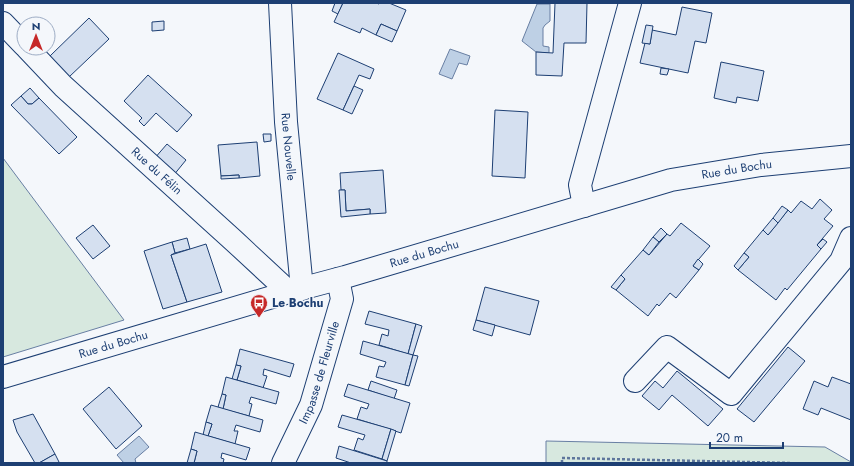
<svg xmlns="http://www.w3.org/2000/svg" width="854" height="466" viewBox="0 0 854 466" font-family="Jost,sans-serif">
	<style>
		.green { fill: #d7e8df; stroke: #687fa3 }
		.water { fill: #bed0e5; stroke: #687fa3 }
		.building { fill: #d5e0f0; stroke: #1d3f73 }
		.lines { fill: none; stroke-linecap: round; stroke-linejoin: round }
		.minor-casing { stroke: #1d3f73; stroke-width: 24 }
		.path { stroke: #5e769c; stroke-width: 2.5; stroke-dasharray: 3 2; stroke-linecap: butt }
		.minor { stroke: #f4f7fb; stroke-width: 22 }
		.labels { text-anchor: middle; stroke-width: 3; stroke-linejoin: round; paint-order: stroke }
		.street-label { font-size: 12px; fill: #1d3f73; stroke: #f4f7fb }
		.poi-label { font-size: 12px; font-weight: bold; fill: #1d3f73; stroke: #f4f7fb; text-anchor: start }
	</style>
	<rect width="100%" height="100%" fill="#f4f7fb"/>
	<g class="green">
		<polygon points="3,158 124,320 3,357"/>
		<polygon points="546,441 825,447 851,462 851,463 546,463"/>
	</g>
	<g class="water">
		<polygon points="537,4 550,4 550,21 545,25 543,28 543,46 549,47 549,53 536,52 522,41"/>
		<polygon points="450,49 470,56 467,65 459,63 452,79 439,74"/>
		<polygon points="139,436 149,447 135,459 136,463 124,463 117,455"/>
	</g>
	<g class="building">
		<polygon points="335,3 343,3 338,14 332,11"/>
		<polygon points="343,3 376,3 379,4 380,3 389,3 406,10 397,31 381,24 376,35 362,28 360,33 334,22"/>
		<polygon points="555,3 587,3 586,43 564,43 562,76 536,75 536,52 553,53"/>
		<polygon points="682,7 712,13 706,43 695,41 688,73 640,63 645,43 650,44 652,30 676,35"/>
		<polygon points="89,18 109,39 69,77 50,56"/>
		<polygon points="164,21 164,30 152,31 152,22"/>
		<polygon points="381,24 397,31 392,42 376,35"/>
		<polygon points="646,25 653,26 650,44 642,43"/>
		<polygon points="338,53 374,69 370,79 359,75 343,110 317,99"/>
		<polygon points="721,62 764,71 758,101 737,97 736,103 714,98"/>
		<polygon points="661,68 669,69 667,75 660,74"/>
		<polygon points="148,75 192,115 177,132 156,113 144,126 139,121 142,118 124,101"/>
		<polygon points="354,86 363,90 352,114 343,110"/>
		<polygon points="30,88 39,98 32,104 28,104 21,96"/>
		<polygon points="21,96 28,104 32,104 39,98 77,137 59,154 11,105"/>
		<polygon points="495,110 528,112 525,178 492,176"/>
		<polygon points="263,134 271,134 271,141 264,142"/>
		<polygon points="257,142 260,176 239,178 239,175 221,176 218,145"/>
		<polygon points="167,144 186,160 173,176 154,159"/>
		<polygon points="383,170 386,213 370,214 370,209 346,211 345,190 341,190 340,173"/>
		<polygon points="239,175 239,178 221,179 221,176"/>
		<polygon points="339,190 345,190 346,211 370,209 370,214 341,217"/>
		<polygon points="820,199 832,210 824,219 833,226 817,245 821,249 787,290 785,288 776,300 738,270 749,257 744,253 763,230 768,235 788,210 791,213 801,201 812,209"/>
		<polygon points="782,206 788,210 778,223 773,218"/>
		<polygon points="773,218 778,223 768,235 763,230"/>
		<polygon points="681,223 710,246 693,266 699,270 676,298 670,293 659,306 657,304 648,316 616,290 625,279 621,275 643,250 649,255 667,234 670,236"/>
		<polygon points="93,225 110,246 93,259 76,238"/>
		<polygon points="661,228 667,234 659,242 653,237"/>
		<polygon points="653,237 659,242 649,255 643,250"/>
		<polygon points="187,238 190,249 175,253 172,242"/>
		<polygon points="823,239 827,242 821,249 817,245"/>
		<polygon points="172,242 175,253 171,255 187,302 163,309 144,251"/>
		<polygon points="206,244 222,292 187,302 171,255"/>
		<polygon points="744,253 749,257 738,270 734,266"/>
		<polygon points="698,259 703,264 699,270 693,266"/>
		<polygon points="621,275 625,279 616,290 611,287"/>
		<polygon points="485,287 539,301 530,335 476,320"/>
		<polygon points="369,311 416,324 408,354 379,345 382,334 388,336 389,330 365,324"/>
		<polygon points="476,320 495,325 492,336 473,330"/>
		<polygon points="416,324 422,326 413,355 408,354"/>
		<polygon points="363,341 413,355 405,385 376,377 379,366 384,367 386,362 360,354"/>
		<polygon points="788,347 805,361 754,422 737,409"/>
		<polygon points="240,349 294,364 290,377 264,369 263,375 267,376 263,388 237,380 241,366 236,365"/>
		<polygon points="413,355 418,356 409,386 405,385"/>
		<polygon points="236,365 241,366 237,380 232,379"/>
		<polygon points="677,371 723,409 708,426 672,395 659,410 642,396 655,381 663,388"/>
		<polygon points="226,377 279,392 276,404 251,397 249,403 252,404 249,416 223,409 226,395 222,394"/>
		<polygon points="832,377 851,384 851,420 821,408 818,415 803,409 814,381 828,387"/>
		<polygon points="371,381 397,390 394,399 368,390"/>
		<polygon points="348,384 410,403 401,433 395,431 396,431 357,419 361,407 367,409 369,404 344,396"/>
		<polygon points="109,387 142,426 116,449 83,409"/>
		<polygon points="222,394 226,395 223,409 218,407"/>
		<polygon points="211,405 263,420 260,432 236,425 234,431 238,431 235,444 208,436 212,424 206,422"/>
		<polygon points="33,414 55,454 39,463 35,463 17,432 13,420"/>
		<polygon points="342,415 391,429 382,459 354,450 358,438 363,440 365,435 338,427"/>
		<polygon points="206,422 212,424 208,436 203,435"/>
		<polygon points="391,429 396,431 387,461 382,459"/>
		<polygon points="195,432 250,448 246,460 222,453 221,458 224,459 223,463 194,463 197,451 191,449"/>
		<polygon points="339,446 387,461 387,463 351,463 336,458"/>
		<polygon points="191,449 197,451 194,463 187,463"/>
		<polygon points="55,454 59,462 57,463 39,463"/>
	</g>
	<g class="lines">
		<g class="minor-casing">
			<g id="minor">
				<path id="s1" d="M280,3L286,122L302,289"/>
				<polyline points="3,23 24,45"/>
				<path id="s2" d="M27,48L63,86L233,240L289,292"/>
				<polyline points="584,206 580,185 630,3"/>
				<path id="s3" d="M3,377L289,292L345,277L671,180L761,165L851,156"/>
				<polyline points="635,381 667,347 731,394 841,261 851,238"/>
				<path id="s4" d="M283,463L311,405L342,299L338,279"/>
			</g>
		</g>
		<polyline class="path" points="562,463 562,458 792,463"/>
		<use href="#minor" class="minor"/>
	</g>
	<defs>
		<g id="bus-pin" transform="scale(0.9)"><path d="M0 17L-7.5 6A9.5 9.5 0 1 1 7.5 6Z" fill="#c62828" stroke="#f4f7fb"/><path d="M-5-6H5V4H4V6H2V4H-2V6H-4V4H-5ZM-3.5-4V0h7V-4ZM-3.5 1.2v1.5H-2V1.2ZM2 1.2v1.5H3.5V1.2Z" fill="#fff"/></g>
	</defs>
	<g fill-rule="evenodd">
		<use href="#bus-pin" x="259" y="303"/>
	</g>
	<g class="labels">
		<g class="street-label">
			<text dy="4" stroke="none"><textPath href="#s1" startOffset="144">Rue Nouvelle</textPath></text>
			<text dy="4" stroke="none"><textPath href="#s3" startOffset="763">Rue du Bochu</textPath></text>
			<text dy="4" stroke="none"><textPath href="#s2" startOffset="179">Rue du Félin</textPath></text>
			<text dy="4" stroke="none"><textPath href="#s3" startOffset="439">Rue du Bochu</textPath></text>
			<text dy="4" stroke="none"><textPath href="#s3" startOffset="115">Rue du Bochu</textPath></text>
			<text dy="4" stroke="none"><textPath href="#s4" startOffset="98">Impasse de Fleurville</textPath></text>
		</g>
		<g class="poi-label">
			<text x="272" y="307">Le Bochu</text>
		</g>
	</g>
	<rect width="854" height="466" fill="none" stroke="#1d3f73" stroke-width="8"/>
	<g transform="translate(36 36)"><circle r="19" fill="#f4f7fb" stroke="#9eadc5"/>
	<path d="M0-3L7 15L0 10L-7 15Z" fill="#c62828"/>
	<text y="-6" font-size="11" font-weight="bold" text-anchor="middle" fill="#1d3f73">N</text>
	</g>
	<path d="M710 442v6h73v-6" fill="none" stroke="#1d3f73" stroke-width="2"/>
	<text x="716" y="442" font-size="12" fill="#1d3f73" stroke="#f4f7fb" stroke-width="3" paint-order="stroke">20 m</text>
</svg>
